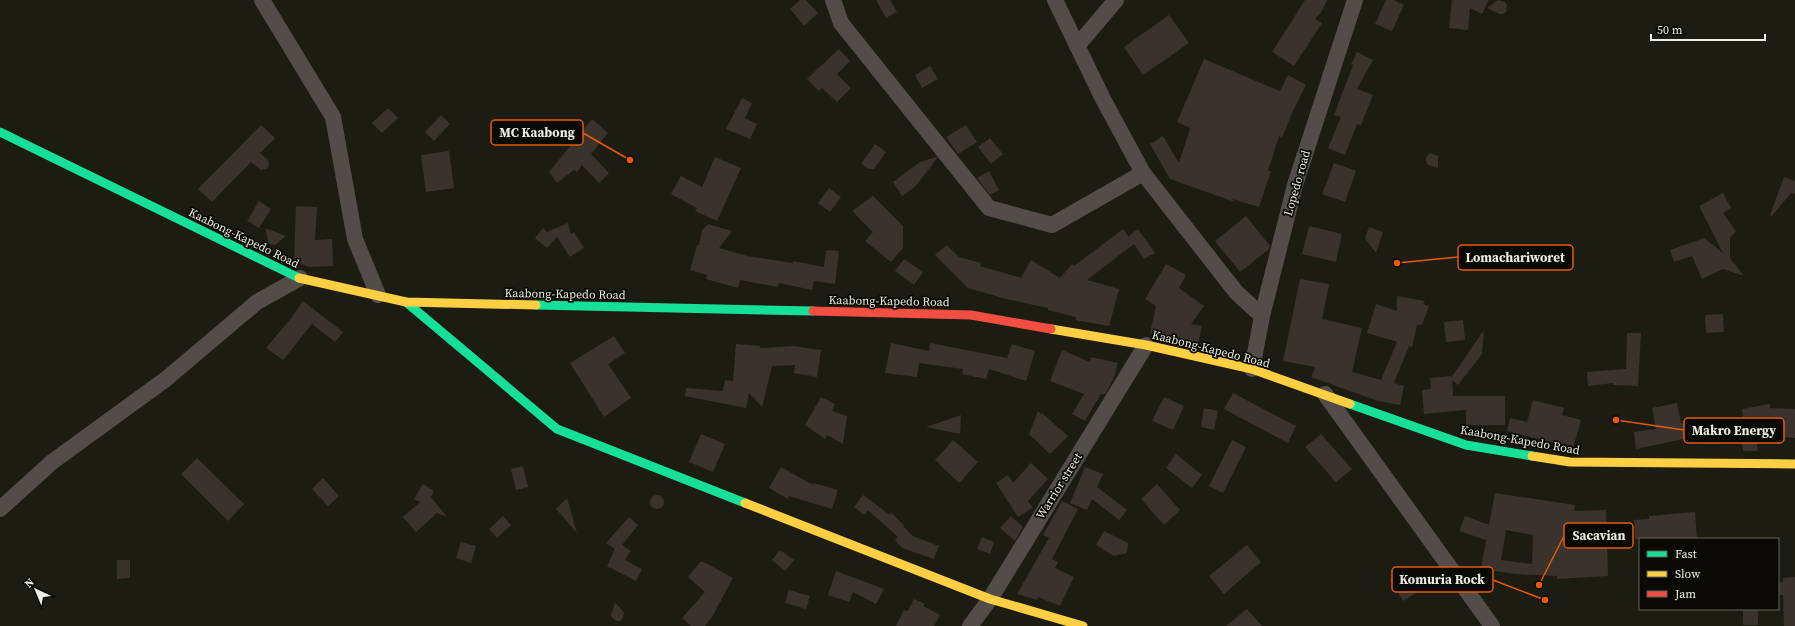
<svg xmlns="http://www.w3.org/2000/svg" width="1795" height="626" viewBox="0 0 1795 626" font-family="'Source Serif 4',serif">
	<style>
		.building { fill: #3a322c; fill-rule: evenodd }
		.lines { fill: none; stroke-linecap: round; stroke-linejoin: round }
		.street { stroke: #534d49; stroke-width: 16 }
		.fast { stroke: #16e098; stroke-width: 9 }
		.slow { stroke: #ffcf43; stroke-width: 9 }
		.jam { stroke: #f24e42; stroke-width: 9 }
		.labels { text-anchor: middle; stroke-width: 3.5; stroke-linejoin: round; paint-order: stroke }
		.street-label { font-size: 12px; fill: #eeece1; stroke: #0a0903 }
		.leader { fill: none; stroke: #e8590c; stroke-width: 1.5 }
		.callout-dot { fill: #e8590c; stroke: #0a0903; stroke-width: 1.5 }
		.callout { fill: #0a0903; stroke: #e8590c; stroke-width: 1.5 }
		.callout-label { font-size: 13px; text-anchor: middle; font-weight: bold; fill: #eeece1 }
	</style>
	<rect width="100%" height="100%" fill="#1d1c12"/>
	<g class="building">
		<polygon points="800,0 806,0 818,13 804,26 790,9"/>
		<polygon points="876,0 890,0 897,12 886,18"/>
		<polygon points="1305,0 1327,0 1322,11 1315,19 1322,23 1294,66 1272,52"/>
		<polygon points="1386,0 1394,0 1404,5 1392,31 1375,24"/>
		<polygon points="1452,0 1489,0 1482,14 1470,8 1468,30 1449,28"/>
		<polygon points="1498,0 1505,2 1507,5 1506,12 1503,14 1499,14 1487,8"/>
		<polygon points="1169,15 1189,43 1143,75 1124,47"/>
		<polygon points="839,49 850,61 837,74 851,88 837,102 822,88 819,91 807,79"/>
		<polygon points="1357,52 1373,60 1357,89 1373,95 1361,125 1357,124 1345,155 1328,148 1341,117 1334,115 1353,65 1351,64"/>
		<polygon points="1204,59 1280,91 1288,75 1306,85 1291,115 1282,138 1279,136 1268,171 1271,171 1259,207 1232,199 1235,202 1170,179 1150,144 1163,136 1179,163 1190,128 1177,122"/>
		<polygon points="930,66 938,79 922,88 915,75"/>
		<polygon points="742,98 752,103 745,118 757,124 750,139 726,129"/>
		<polygon points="388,108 398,118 382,133 372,123"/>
		<polygon points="441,115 450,124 434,141 425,132"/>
		<polygon points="592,119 608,133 591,154 609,173 599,183 582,165 577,172 574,170 557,183 549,172"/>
		<polygon points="261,125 275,138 260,153 268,160 269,166 267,169 261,170 251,162 212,202 198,189"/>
		<polygon points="966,125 977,142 958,154 946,137"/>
		<polygon points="990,138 1003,154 991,164 978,147"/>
		<polygon points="875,144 886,152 874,169 869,169 861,164"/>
		<polygon points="449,151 454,188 426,192 421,155"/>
		<polygon points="1430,153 1438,156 1438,168 1428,165 1426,161 1426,157"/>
		<polygon points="715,157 741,168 717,221 695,211 697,208 671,194 681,176 702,187"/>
		<polygon points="936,157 937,158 915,187 902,196 893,182 920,162"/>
		<polygon points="1334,163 1356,171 1345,202 1322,194"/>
		<polygon points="989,171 999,190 990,195 977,178"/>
		<polygon points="1784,177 1795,181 1795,194 1791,193 1772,216 1770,215"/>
		<polygon points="829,188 841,197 830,212 818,203"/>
		<polygon points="1723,193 1731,208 1723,213 1736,231 1730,238 1730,258 1744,276 1723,269 1702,279 1692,256 1674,262 1670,250 1704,238 1723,253 1699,206"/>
		<polygon points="873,196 903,226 903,248 891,262 865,241 873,232 852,211"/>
		<polygon points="259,201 271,209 259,228 247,221"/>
		<polygon points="296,206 317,207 315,240 332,239 333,266 309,267 294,261"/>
		<polygon points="1246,216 1270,246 1269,249 1240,272 1215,241"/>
		<polygon points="568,223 571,234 574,232 584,248 570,257 557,237 547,248 535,238 543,228 547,232"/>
		<polygon points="708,224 732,231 719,248 747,256 793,263 793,261 824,267 826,250 839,251 835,284 814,281 812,290 779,283 778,287 740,280 738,288 706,279 707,275 690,270 697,245 699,245 702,230"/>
		<polygon points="1309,226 1342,234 1336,262 1302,254"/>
		<polygon points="1369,227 1383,232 1376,253 1365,238"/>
		<polygon points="265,228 286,236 275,245 269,244"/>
		<polygon points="1123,229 1131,240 1129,236 1138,229 1155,253 1144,259 1134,244 1087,280 1119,289 1109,326 1080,321 1076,320 1076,317 1048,310 1048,308 1006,299 968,288 935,255 947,245 959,257 981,263 980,266 1021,278 1031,260 1060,278 1072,264 1074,266"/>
		<polygon points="904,259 923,272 914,285 895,271"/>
		<polygon points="1166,264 1186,275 1179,288 1204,306 1191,324 1202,326 1198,344 1150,333 1156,306 1145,299"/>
		<polygon points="1300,279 1329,284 1322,319 1362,328 1352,372 1381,380 1397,342 1367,333 1376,304 1397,311 1397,296 1425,301 1423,304 1429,306 1422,325 1417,325 1412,347 1409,346 1394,383 1404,386 1400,405 1378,401 1311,377 1315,367 1283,361"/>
		<polygon points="303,301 343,332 335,342 312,324 283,360 266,348 292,317"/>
		<polygon points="1723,314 1724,332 1706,333 1705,315"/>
		<polygon points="1463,320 1465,340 1446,342 1444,322"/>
		<polygon points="1484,330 1482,354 1458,385 1452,380 1453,396 1505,396 1505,425 1466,425 1466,410 1424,414 1422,390 1431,389 1430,378 1451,376 1451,378"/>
		<polygon points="1627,333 1641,333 1638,386 1613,385 1613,383 1588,386 1587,372 1626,369"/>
		<polygon points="614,336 625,353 608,364 631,398 604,417 570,363"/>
		<polygon points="891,343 929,351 930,343 1007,358 1012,344 1035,351 1026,381 989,369 986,379 962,374 963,369 919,363 917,377 885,373"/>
		<polygon points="736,344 760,346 760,348 794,346 821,350 817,377 794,373 795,365 772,366 762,407 749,393 746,408 685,396 686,388 723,391 725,380 733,381"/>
		<polygon points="1062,350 1090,362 1091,357 1118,363 1113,380 1105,394 1101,394 1085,421 1072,414 1084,394 1050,381"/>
		<polygon points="1233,393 1296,426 1288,443 1224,409"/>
		<polygon points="821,397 835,404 832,411 847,416 843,444 827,435 825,439 805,425"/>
		<polygon points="1164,397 1184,406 1173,430 1152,421"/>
		<polygon points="1533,400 1564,408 1562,415 1581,420 1573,448 1507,431 1510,418 1527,422"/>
		<polygon points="1677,403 1681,423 1687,422 1688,438 1636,449 1634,432 1656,429 1652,408"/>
		<polygon points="1770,404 1770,408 1795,409 1795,438 1771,436 1756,439 1758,451 1743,451 1742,442 1709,444 1706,421 1743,419 1742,409"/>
		<polygon points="1204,408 1218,411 1214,430 1201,427"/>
		<polygon points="1038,411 1041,414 1042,413 1068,436 1050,454 1029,434"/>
		<polygon points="961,415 960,434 926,427"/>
		<polygon points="701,434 725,444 713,472 689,462"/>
		<polygon points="1321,434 1352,469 1336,482 1305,447"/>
		<polygon points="953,440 978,462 959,483 935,460"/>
		<polygon points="1232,440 1246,447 1223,493 1209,486"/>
		<polygon points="1176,454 1202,475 1192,488 1166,468"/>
		<polygon points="197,458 244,504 228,521 181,474"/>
		<polygon points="1031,463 1048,479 1028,501 1033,508 1018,517 996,483 1008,475 1013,483"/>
		<polygon points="523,466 528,487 516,490 511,469"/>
		<polygon points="781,467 813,485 814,483 838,490 832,509 789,496 788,499 769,488"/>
		<polygon points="1085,467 1103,474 1097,487 1127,510 1119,520 1092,499 1087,510 1070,503"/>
		<polygon points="323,478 339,496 328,506 312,489"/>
		<polygon points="423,484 434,491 431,497 447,517 437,513 416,532 403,517 420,502 414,499"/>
		<polygon points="1157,484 1180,510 1164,525 1141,499"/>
		<path d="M1495,493L1575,505L1574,511L1606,510L1608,576L1557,579V576L1515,574L1481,569L1486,540L1459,531L1465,516L1489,525ZM1506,530L1533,535L1532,564L1501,560Z"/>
		<polygon points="863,495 890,515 891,513 904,525 903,526 913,536 939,546 934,559 902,548 895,540 898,537 868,510 864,515 854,507"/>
		<circle cx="657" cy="502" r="7"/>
		<polygon points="567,498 577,533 556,509"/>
		<polygon points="1062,501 1078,509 1052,559 1058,562 1055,568 1074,577 1060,606 1038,597 1037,600 1017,594 1049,538 1043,535"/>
		<polygon points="1695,512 1697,539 1635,539 1634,520 1649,519 1649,516"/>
		<polygon points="503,516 511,525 497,538 489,529"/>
		<polygon points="1011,516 1023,527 1015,541 1000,528"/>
		<polygon points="629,517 638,525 622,545 631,551 625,560 642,569 636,581 607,566 615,549 606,543"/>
		<polygon points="1104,531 1128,543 1127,553 1114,556 1096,545"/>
		<polygon points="982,537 994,542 990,554 977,549"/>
		<polygon points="461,542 476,546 471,563 456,558"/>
		<polygon points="1247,545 1261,562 1224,594 1209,576"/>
		<polygon points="780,550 794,560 785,571 772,560"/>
		<polygon points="117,560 130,560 130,578 117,579"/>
		<polygon points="700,562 704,562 733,578 712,617 705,626 691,626 682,618 705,592 688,577"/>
		<polygon points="836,571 884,589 876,604 853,592 849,602 828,595"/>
		<polygon points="1406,571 1418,592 1403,601 1390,579"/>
		<polygon points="1795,577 1795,626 1784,626 1783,595 1778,595 1778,583 1783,582 1783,578"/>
		<polygon points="789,590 810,596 806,609 785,603"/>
		<polygon points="914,599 925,604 923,606 940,615 934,626 896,626 904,610 908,611"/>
		<polygon points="615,603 624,612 623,618 620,621 617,621 612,618 611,615"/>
		<polygon points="1247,609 1262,626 1226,626"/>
		<rect x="1743" y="609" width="15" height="16"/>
	</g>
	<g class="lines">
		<g class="street">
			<polyline points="262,0 333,117 355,239 378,295"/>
			<polyline points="833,0 841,23 989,208 1052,225 1143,173"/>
			<polyline points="1055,0 1103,99 1143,173 1236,292 1262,316"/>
			<polyline points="1077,46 1116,0"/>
			<polyline points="1252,369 1262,316 1295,185 1355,0"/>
			<polyline points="1325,394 1492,626"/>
			<polyline points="0,509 52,462 166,379 257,302 300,278"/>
			<polyline points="970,626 990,599 1146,345"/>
		</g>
		<g class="fast">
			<polyline points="0,132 299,278"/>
			<polyline points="406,302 557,429 745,503"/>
			<polyline points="536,305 813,311"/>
			<polyline points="1350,404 1466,445 1532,456"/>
		</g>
		<g class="slow">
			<polyline points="299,278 406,302 536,305"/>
			<polyline points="1051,329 1146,345 1252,369 1350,404"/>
			<polyline points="1532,456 1570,462 1795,464"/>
			<polyline points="745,503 990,599 1083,626"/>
		</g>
		<polyline class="jam" points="813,311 971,315 1051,329"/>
	</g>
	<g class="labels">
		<g class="street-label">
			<text transform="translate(1297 183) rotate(-74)" y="4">Lopedo road</text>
			<text transform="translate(244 238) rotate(26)" y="4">Kaabong-Kapedo Road</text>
			<text transform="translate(565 294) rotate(1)" y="4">Kaabong-Kapedo Road</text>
			<text transform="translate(889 301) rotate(1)" y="4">Kaabong-Kapedo Road</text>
			<text transform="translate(1211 349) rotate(14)" y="4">Kaabong-Kapedo Road</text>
			<text transform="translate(1520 440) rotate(10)" y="4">Kaabong-Kapedo Road</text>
			<text transform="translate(1059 486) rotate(-58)" y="4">Warrior street</text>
		</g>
	</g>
	<path class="leader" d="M630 160L583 133M1397 263L1458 257M1616 420L1684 430M1539 585L1564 536M1545 600L1493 580"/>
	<g class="callout-dot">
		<circle cx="630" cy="160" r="4"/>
		<circle cx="1397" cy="263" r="4"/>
		<circle cx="1616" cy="420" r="4"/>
		<circle cx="1539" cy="585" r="4"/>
		<circle cx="1545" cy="600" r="4"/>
	</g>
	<g class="callout">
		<rect x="491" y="120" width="92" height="25" rx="4"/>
		<rect x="1458" y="245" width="115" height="25" rx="4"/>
		<rect x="1684" y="418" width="100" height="25" rx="4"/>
		<rect x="1564" y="523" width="69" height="25" rx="4"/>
		<rect x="1392" y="567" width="101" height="25" rx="4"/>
	</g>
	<g class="callout-label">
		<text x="537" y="137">MC Kaabong</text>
		<text x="1515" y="262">Lomachariworet</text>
		<text x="1734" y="435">Makro Energy</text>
		<text x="1599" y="540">Sacavian</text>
		<text x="1442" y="584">Komuria Rock</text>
	</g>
	<rect x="1639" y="538" width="140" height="72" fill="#0a0903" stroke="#65645c"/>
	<rect x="1647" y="551" width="20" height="6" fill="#16e098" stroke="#65645c"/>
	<text x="1675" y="558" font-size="12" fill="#eeece1">Fast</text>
	<rect x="1647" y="571" width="20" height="6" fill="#ffcf43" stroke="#65645c"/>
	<text x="1675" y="578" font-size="12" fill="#eeece1">Slow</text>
	<rect x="1647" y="591" width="20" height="6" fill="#f24e42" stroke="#65645c"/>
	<text x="1675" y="598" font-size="12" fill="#eeece1">Jam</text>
	<g transform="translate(36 590) rotate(316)" stroke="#0a0903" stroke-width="3" paint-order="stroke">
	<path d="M0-3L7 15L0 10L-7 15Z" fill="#eeece1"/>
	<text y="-6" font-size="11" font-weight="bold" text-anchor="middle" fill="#eeece1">N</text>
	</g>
	<path d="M1651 34v6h114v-6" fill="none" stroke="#eeece1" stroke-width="2"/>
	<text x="1657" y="34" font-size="12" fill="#eeece1" stroke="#0a0903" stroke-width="3" paint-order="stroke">50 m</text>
</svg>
